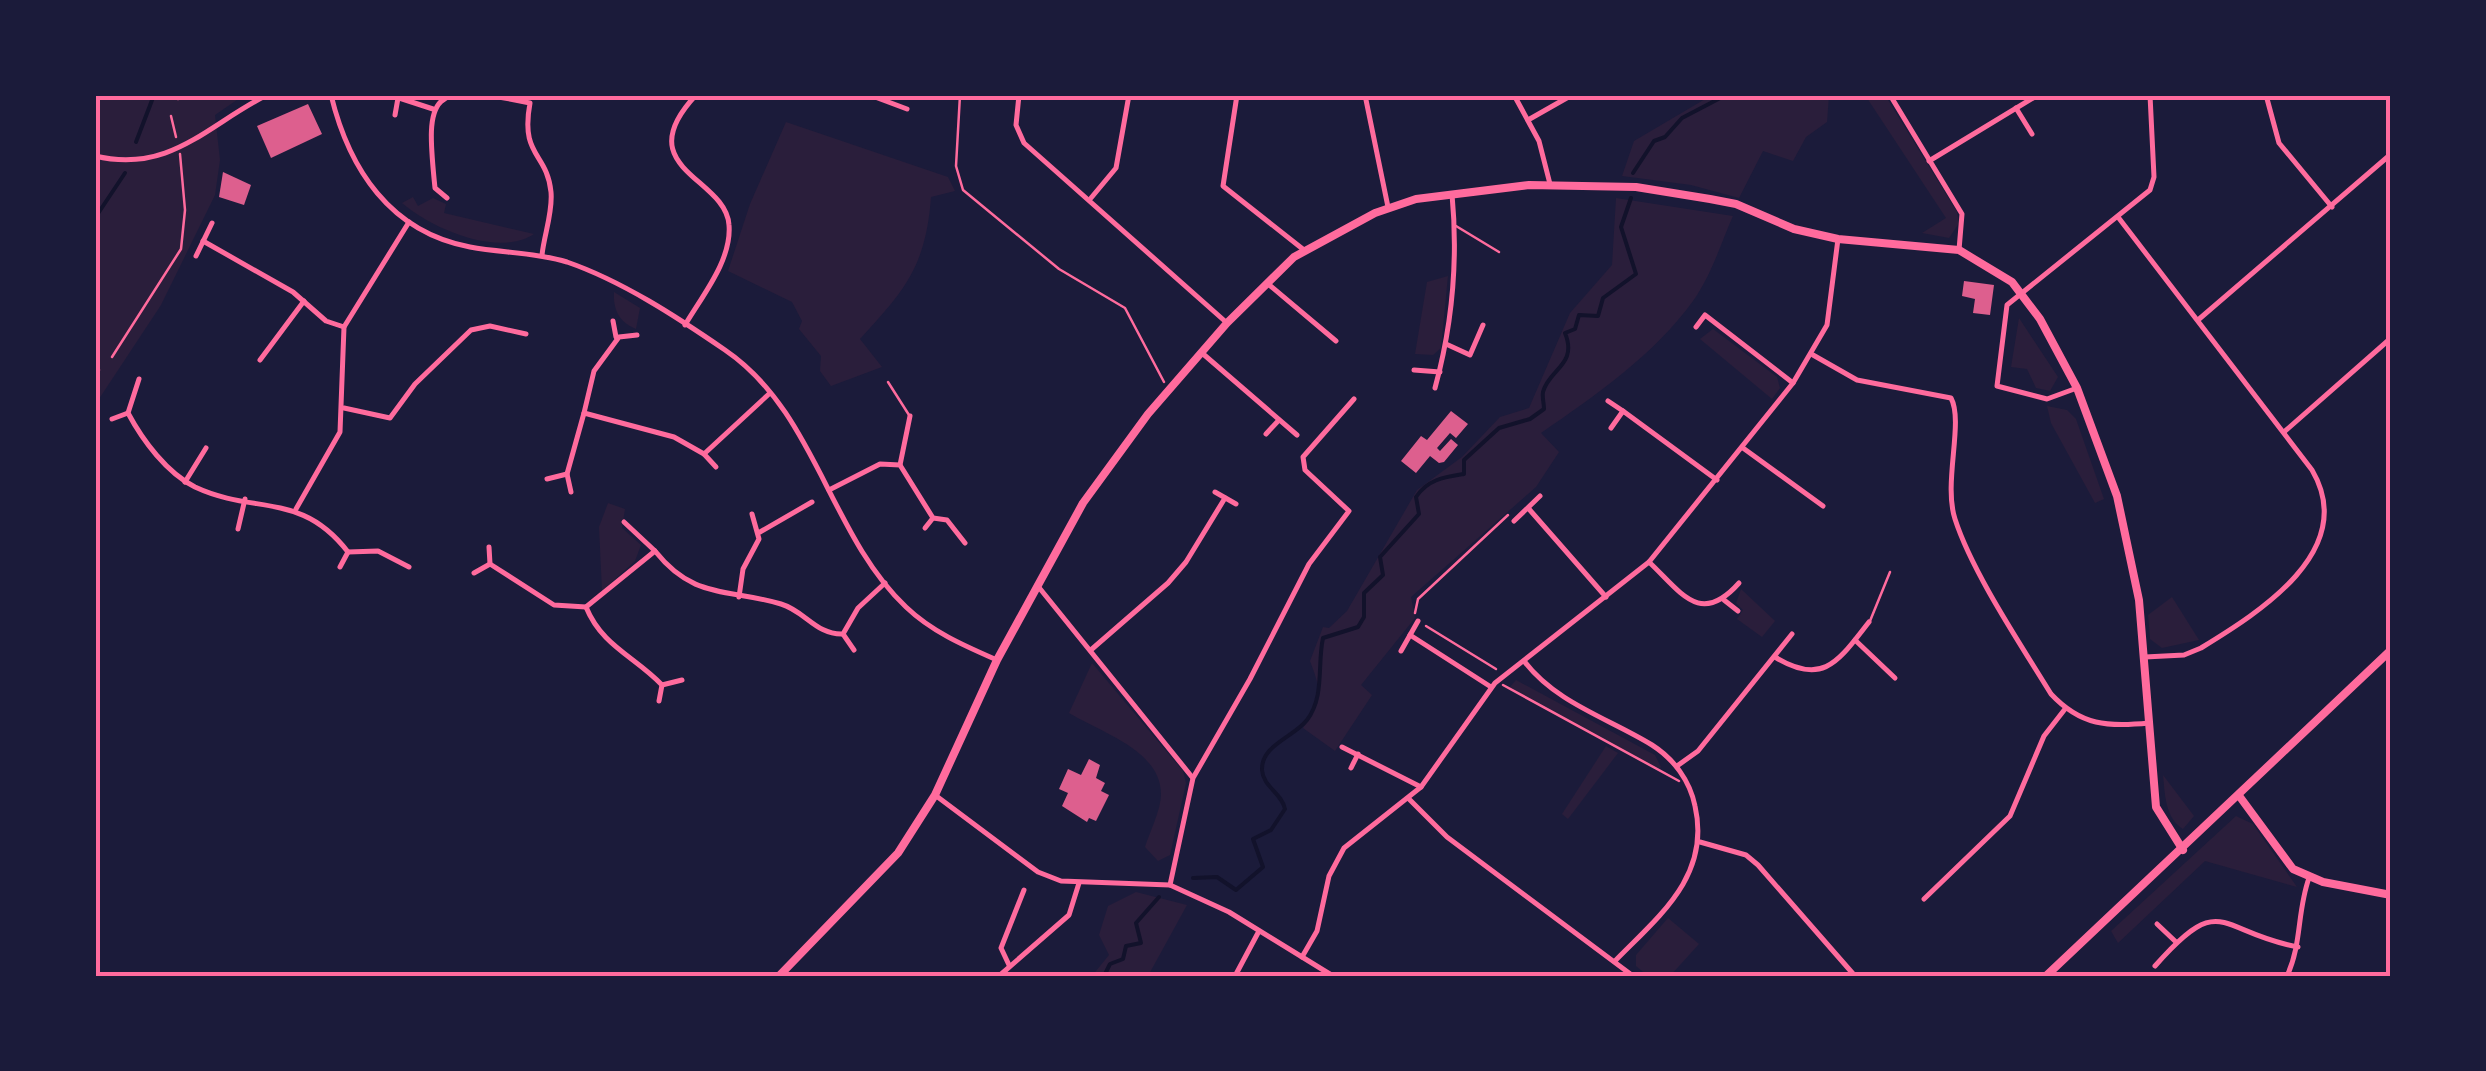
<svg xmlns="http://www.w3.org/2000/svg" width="2486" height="1071" viewBox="0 0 2486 1071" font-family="Manrope,sans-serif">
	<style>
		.green { fill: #2a1e3b }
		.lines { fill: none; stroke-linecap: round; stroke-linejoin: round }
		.stream { stroke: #12122b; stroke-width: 4 }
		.building { fill: #dd5f8e }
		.path { stroke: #ff6b9d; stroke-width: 2.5 }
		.service { stroke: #ff6b9d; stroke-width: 2.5 }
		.minor { stroke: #ff6b9d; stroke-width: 5 }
		.tertiary { stroke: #ff6b9d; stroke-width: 8 }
		.neatline { fill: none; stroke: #ff6b9d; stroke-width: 4 }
	</style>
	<rect width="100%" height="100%" fill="#1b1b3a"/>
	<g class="green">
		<polygon points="95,95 244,95 215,115 220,160 215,195 161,305 95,405"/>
		<polygon points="1712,95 1829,95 1827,122 1806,137 1793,161 1763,151 1739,198 1691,185 1622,176 1634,141"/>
		<polygon points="1865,95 1885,95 1957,212 1959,223 1949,238 1922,233 1946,218"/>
		<path d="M786,122L948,177L955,191L931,197C926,266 905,290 860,339L882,367L831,386L820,371L821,356L799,329L802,321L792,302L728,271L750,204Z"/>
		<path d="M413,197L418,206L433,198L446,204L444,213L534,234C498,258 431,228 402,203Z"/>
		<path d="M1616,198L1733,216C1721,243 1711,276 1693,301C1654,355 1596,395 1541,433L1559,452L1536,487L1411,597L1415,618L1361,685L1372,695L1335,751L1303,728C1322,699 1322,692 1310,661L1323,627L1329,628L1347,611L1417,490L1462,457L1500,417L1529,408L1570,313L1612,265Z"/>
		<polygon points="1448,276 1441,348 1433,355 1415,354 1427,282"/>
		<path d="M614,292L640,308L636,329C618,322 613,308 614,292Z"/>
		<polygon points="2019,318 2058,377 2050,391 2036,388 2027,369 2011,367"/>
		<polygon points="1713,329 1777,377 1780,388 1772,399 1700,339"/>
		<polygon points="2047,406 2067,410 2076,419 2104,499 2095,503 2051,423"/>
		<polygon points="608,503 625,509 622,528 641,545 635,561 602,591 599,527"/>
		<polygon points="1741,589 1775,621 1762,637 1737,619 1743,610 1736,603"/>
		<polygon points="2172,597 2199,640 2162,648 2150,639 2148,615"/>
		<path d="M1092,663L1183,771L1186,783L1170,855L1158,861L1145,847C1150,831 1161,810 1161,794C1161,750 1100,732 1069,713Z"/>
		<polygon points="1516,680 1655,755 1661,767 1658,770 1509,688"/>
		<polygon points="1606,746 1618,753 1568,819 1562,814"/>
		<path d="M2163,775L2194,816L2183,829C2165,818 2165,794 2163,775Z"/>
		<polygon points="2236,816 2253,824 2297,887 2205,861 2118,943 2111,931"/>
		<polygon points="1136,892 1187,905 1148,976 1092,976 1109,955 1099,935 1108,906"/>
		<polygon points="1668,918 1699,944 1670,976 1648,976 1636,966 1636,955"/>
	</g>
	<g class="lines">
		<g class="stream">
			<polyline points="136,142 154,95"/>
			<polyline points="1633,173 1654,141 1665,137 1682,118 1726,95"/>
			<polyline points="95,218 125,173"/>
			<path d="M1193,878L1217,877L1236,890L1263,867L1253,839L1271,830L1285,809C1282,793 1263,787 1262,770C1261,745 1294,737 1307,720C1325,696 1317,665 1323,638L1358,627L1364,617V593L1383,575L1380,557L1419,514L1416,497C1428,479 1445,477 1464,474V460L1499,428L1530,419L1544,409C1544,403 1542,398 1543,392C1549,369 1578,365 1565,333L1575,329L1579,315L1598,316L1603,298L1636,274L1621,227L1631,198"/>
			<polyline points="1104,976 1110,964 1123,959 1126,946 1141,943 1136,923 1159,897"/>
		</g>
	</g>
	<g class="building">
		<polygon points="308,104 322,134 271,158 257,126"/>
		<polygon points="223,172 251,185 244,205 219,197"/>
		<polygon points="1964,281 1994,285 1990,315 1973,313 1975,299 1962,296"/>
		<polygon points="1451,411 1468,424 1456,438 1450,433 1437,448 1440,451 1451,439 1458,445 1444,462 1439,463 1430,456 1416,473 1401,461 1421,436 1427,440"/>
		<polygon points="1089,759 1100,765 1096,778 1105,783 1101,791 1109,795 1096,821 1089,818 1087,822 1062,806 1068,793 1059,789 1068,769 1081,775"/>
	</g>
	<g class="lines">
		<g class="path">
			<polyline points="960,95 956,166 963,190 1059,269 1125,308 1164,382"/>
			<polyline points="178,99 182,95"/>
			<polyline points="171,116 176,137"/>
			<polyline points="112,357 181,249 185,210 180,154"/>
			<polyline points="95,374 99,370"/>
			<polyline points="1415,613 1418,599 1508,515"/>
			<polyline points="1426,626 1496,669"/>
			<polyline points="1503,685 1679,781"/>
		</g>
		<g class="service">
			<polyline points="1456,226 1499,252"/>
			<polyline points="888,382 909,415"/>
			<polyline points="1870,621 1890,572"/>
		</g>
		<g class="minor">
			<path d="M331,95C349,169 390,232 470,247C502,253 535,252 567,262C622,281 677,317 725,350C816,412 829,534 906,607C932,632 965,646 997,660"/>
			<polyline points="390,95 433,109"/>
			<polyline points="1019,95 1016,125 1024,143 1227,323"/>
			<polyline points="1237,95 1223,186 1304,250"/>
			<polyline points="1365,95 1388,207"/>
			<polyline points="1514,95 1539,141 1550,184"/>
			<polyline points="1890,95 1962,214 1959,250"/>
			<polyline points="2266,95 2279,143 2332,207"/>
			<polyline points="875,97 907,109"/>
			<polyline points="2016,108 2032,134"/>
			<polyline points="395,115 398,98"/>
			<polyline points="1528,120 1572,95"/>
			<path d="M95,156C170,174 207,125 267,95"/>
			<polyline points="1929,161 2033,98"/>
			<path d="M447,198L435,188C425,92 429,82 530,103C520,157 547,152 551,192C553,212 544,235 542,255"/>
			<polyline points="1091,198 1116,168 1129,95"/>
			<path d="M2118,217L2312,470C2359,550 2260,612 2201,648L2184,655L2145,657"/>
			<polyline points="203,241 293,292 326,321 344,327"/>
			<polyline points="196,256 212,223"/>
			<polyline points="1267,283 1336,341"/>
			<polyline points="2198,320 2391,154"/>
			<polyline points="613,321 616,337"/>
			<path d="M685,325C702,296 732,260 729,225C726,177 627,169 696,95"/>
			<polyline points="1696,327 1705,315 1793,383"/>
			<polyline points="1446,344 1470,355 1483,325"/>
			<polyline points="1202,353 1297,435"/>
			<path d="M1813,355L1857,380L1951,398C1964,422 1943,483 1955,519C1972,572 2021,645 2051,694C2081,726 2108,727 2149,723"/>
			<polyline points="260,360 304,301"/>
			<polyline points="1414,370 1440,372"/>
			<path d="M139,379L128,413C143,441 167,473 195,487C255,515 301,491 348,552"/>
			<path d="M1435,388C1452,326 1458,258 1452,194"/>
			<polyline points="2077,388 2047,399 1997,386 2007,305 2150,190 2154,177 2150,95"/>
			<polyline points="1608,401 1623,411"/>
			<polyline points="344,408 390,418 415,384 471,330 490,326 526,334"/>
			<polyline points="584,413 594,371 619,337 637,335"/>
			<polyline points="112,419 128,413"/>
			<polyline points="1611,428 1623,411 1717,480"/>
			<polyline points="2284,432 2391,338"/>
			<polyline points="1266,434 1279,420"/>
			<polyline points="1743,448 1823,506"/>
			<polyline points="704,454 716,467"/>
			<polyline points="900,465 910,416"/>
			<polyline points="547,479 567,474"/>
			<polyline points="185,482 206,448"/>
			<polyline points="829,490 880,464 900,465 933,518 947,520 965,543"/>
			<polyline points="571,492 567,474 584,413 674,437 704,454 770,393"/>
			<polyline points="1215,492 1236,504"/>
			<polyline points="296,509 340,432 344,327 409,222"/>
			<polyline points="1529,509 1606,597"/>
			<polyline points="1514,521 1540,496"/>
			<polyline points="624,522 655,551"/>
			<polyline points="925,528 933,518"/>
			<polyline points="238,529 245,499"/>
			<polyline points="760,532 812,502"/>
			<polyline points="489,547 490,564"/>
			<polyline points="348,552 378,551 409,567"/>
			<path d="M1649,562C1681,592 1700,627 1739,583"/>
			<polyline points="340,567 348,552"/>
			<polyline points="474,573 490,564 554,605 586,607"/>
			<polyline points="1037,585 1192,777"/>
			<polyline points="739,597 743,569 759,539 752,514"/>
			<polyline points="1724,600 1738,611"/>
			<polyline points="843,634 854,650"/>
			<polyline points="1410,635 1491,687"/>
			<polyline points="1855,640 1895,678"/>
			<polyline points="1092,649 1168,583 1186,562 1225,498"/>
			<polyline points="1401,651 1418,621"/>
			<path d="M1775,657C1824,687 1839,660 1869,622"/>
			<path d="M1524,661C1556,703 1608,718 1652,745C1674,759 1690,781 1695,806C1711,876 1659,916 1615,961"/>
			<polyline points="662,685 682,680"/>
			<path d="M659,701L662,685C634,656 602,646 586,607L655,551C694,600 727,588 781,604C805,611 816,635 843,634L858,608L885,583"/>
			<polyline points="1342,747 1421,787"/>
			<polyline points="1677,766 1698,751 1792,634"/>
			<polyline points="1351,768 1358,754"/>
			<polyline points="935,795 1038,872 1061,881 1170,885 1229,912 1333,976"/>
			<polyline points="1409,799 1447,837 1633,976"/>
			<polyline points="1700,842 1746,855 1758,865 1855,976"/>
			<polyline points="1170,885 1193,778 1250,679 1309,564 1349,511 1305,470 1303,457 1354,399"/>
			<polyline points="1924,899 2010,816 2044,736 2065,709"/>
			<polyline points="2157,924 2176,942"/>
			<polyline points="1302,957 1317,931 1329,876 1344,848 1421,787 1495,683 1649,562 1793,383 1827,325 1838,239"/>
			<polyline points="1009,965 1001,948 1024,890"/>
			<path d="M2155,966C2223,889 2217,932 2298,947"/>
			<polyline points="999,976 1069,915 1079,883"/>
			<polyline points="1235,976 1259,931"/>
			<path d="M2287,976C2302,944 2297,911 2309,878"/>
		</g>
		<g class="tertiary">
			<polyline points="2240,797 2293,869 2323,882 2391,895"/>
			<polyline points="779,976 898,853 935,795 997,660 1083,503 1148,414 1227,323 1294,257 1375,213 1416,199 1529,185 1636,187 1710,199 1736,204 1794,229 1838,239 1959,250 2012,282 2040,319 2077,388 2117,496 2139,600 2156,807 2183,850"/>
			<polyline points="2046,976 2391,650"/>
		</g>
	</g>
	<rect width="2486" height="1071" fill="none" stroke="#1b1b3a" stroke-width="195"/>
	<rect x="98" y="98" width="2290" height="876" class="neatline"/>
</svg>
